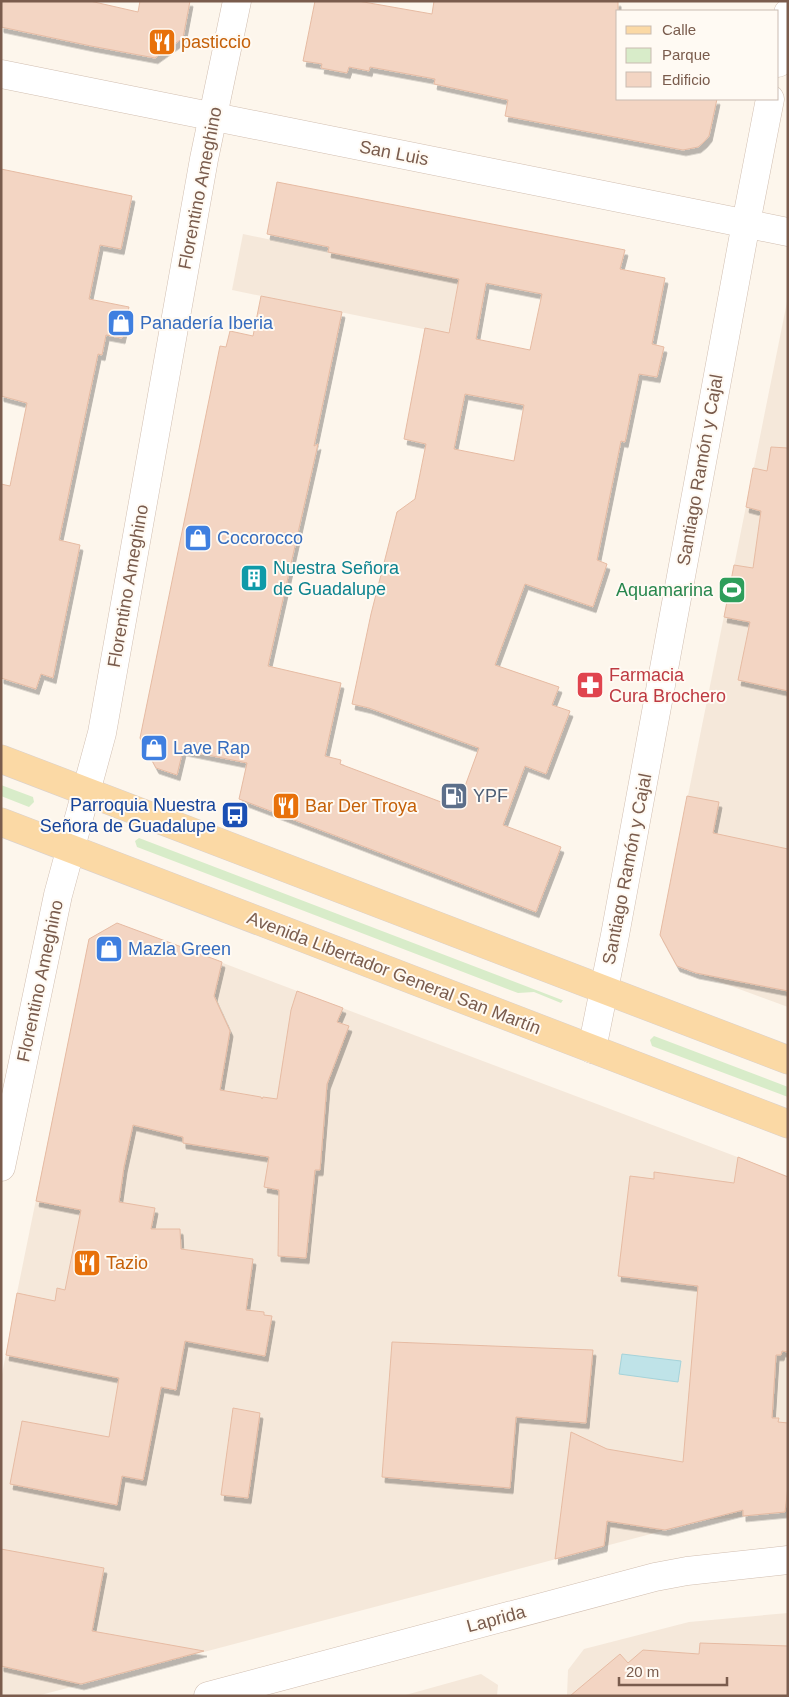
<svg xmlns="http://www.w3.org/2000/svg" width="789" height="1697" viewBox="0 0 789 1697" font-family="Helvetica,sans-serif">
	<style>
		.residential { fill: #f5e8da }
		.green { fill: #d8ecc9 }
		.water { fill: #bfe3e8; stroke: #a5d3da }
		.building { fill: #f3d5c3; stroke: #e6bba3; fill-rule: evenodd; filter: url(#shadow) }
		.lines { fill: none; stroke-linecap: round; stroke-linejoin: round }
		.minor-casing { stroke: #d1beb0; stroke-width: 29 }
		.major-casing { stroke: #dad1cd; stroke-width: 29 }
		.minor { stroke: #fff; stroke-width: 28 }
		.major { stroke: #fbd9a5; stroke-width: 28 }
		.labels { text-anchor: middle; stroke-width: 4; stroke-linejoin: round; paint-order: stroke }
		.food-label { font-size: 18px; fill: #c56008; stroke: #fffaf3; text-anchor: start }
		.street-label { font-size: 18px; fill: #7a5c4d; stroke: #fffaf3 }
		.shop-label { font-size: 18px; fill: #366cbe; stroke: #fffaf3; text-anchor: start }
		.culture-label { font-size: 18px; fill: #0d838f; stroke: #fffaf3; text-anchor: start }
		.leisure-label { font-size: 18px; fill: #27864d; stroke: #fffaf3; text-anchor: end }
		.health-label { font-size: 18px; fill: #be3a42; stroke: #fffaf3; text-anchor: start }
		.service-label { font-size: 18px; fill: #4e5e75; stroke: #fffaf3; text-anchor: start }
		.transit-label { font-size: 18px; fill: #164399; stroke: #fffaf3; text-anchor: end }
	</style>
	<defs>
		<filter id="shadow"><feDropShadow dx="3" dy="5.5" stdDeviation="0" flood-color="#0004"/></filter>
	</defs>
	<rect width="100%" height="100%" fill="#fdf6ec"/>
	<g class="residential">
		<polygon points="243,234 459,279 448,334 232,290"/>
		<polygon points="788,297 788,1007 677,966 660,935"/>
		<polygon points="117,923 788,1176 788,1512 700,1521 37,1696 1,1696 1,1380 17,1293 89,939"/>
		<polygon points="788,1613 788,1696 567,1696 568,1670 584,1649 689,1622"/>
		<polygon points="481,1674 498,1685 497,1696 402,1696"/>
	</g>
	<g class="green">
		<polygon points="1,785 33,797 34,802 29,807 1,796"/>
		<polygon points="139,838 562,1000 563,1000 561,1003 534,992 518,993 137,847 135,841"/>
		<polygon points="654,1036 788,1087 788,1097 652,1046 650,1040"/>
	</g>
	<polygon class="water" points="622,1354 681,1361 678,1382 619,1374"/>
	<g class="building">
		<polygon points="1,1 90,1 138,12 140,1 190,1 183,38 155,58 91,46 1,27"/>
		<polygon points="315,1 358,1 432,14 434,1 618,1 618,99 717,99 709,136 704,142 698,147 683,150 505,116 508,100 434,84 435,79 370,67 369,71 349,67 347,73 321,68 322,64 303,61"/>
		<polygon points="1,169 132,196 121,249 100,245 89,299 129,307 122,338 106,335 102,355 98,354 59,540 80,545 53,678 41,674 36,689 1,678 1,484 10,486 27,403 1,396"/>
		<path d="M277,182L625,250L620,269L665,278L652,344L664,347L657,377L639,374L625,442L621,441L597,560L607,564L593,607L525,584L495,665L559,687L552,705L570,711L546,774L525,766L503,825L561,847L536,912L239,799L247,763L183,750L177,775L156,768L140,738L220,346L226,347L230,331L253,336L261,296L342,312L314,446L318,444L268,666L341,683L325,756L341,760L340,764L457,808L479,748L369,708L352,704L371,614L397,512L415,499L426,444L404,439L425,328L449,333L459,279L328,252L329,247L267,234ZM486,283L542,294L530,350L476,339ZM465,394L524,405L514,461L454,449Z"/>
		<polygon points="771,447 788,448 788,691 738,680 750,622 724,617 734,565 753,568 761,511 746,507 753,468 767,471"/>
		<polygon points="687,796 719,802 713,833 788,849 788,991 696,973 677,966 660,935"/>
		<polygon points="117,923 222,962 214,996 230,1031 220,1090 261,1097 262,1099 263,1097 277,1099 291,1010 297,991 343,1008 337,1022 349,1026 327,1084 320,1170 315,1170 306,1258 278,1256 279,1190 264,1187 269,1157 183,1143 183,1137 133,1125 124,1167 119,1202 155,1208 151,1229 180,1229 181,1249 253,1259 246,1310 264,1312 264,1315 272,1316 265,1356 185,1341 176,1390 161,1387 143,1480 122,1476 117,1505 10,1484 22,1421 109,1437 119,1378 6,1355 17,1293 55,1301 57,1288 65,1290 81,1210 36,1201 89,939"/>
		<polygon points="738,1157 788,1177 788,1352 782,1351 781,1355 776,1355 772,1418 779,1418 778,1422 788,1423 788,1487 785,1512 743,1516 743,1510 665,1530 607,1521 604,1546 555,1559 571,1432 607,1449 683,1462 698,1286 618,1276 630,1176 654,1179 654,1172 734,1183"/>
		<polygon points="392,1342 593,1350 586,1423 516,1417 510,1488 382,1477"/>
		<polygon points="233,1408 260,1413 248,1498 221,1495"/>
		<polygon points="1,1549 104,1568 92,1631 204,1651 81,1684 1,1666"/>
		<polygon points="700,1643 788,1646 788,1696 570,1696 620,1654 628,1663 643,1650 699,1654"/>
	</g>
	<g class="lines">
		<g class="minor-casing">
			<g id="minor">
				<polyline points="778,63 788,13"/>
				<polyline points="1,74 788,232"/>
				<polyline points="592,1049 615,935 746,223 770,99"/>
				<polyline points="1,1167 58,895 102,733 204,159 237,1"/>
				<polyline points="208,1696 655,1577 687,1571 788,1560"/>
			</g>
		</g>
		<g class="major-casing">
			<g id="major">
				<polyline points="1,759 788,1060"/>
				<polyline points="1,822 788,1124"/>
			</g>
		</g>
		<use href="#minor" class="minor"/>
		<use href="#major" class="major"/>
	</g>
	<defs>
		<g id="restaurant-square" transform="scale(1.4375)"><rect x="-9" y="-9" width="18" height="18" rx="4" fill="#e8710a" stroke="#fffaf3"/><path d="M-5-6h1v4h1v-4h1v4h1v-4h1v5L-1.5 .5V6h-2V.5L-5-1ZM5-6V6H3V1.5H1.5Q1.5-4 5-6Z" fill="#fff"/></g>
		<g id="shop-square" transform="scale(1.4375)"><rect x="-9" y="-9" width="18" height="18" rx="4" fill="#3f7fe0" stroke="#fffaf3"/><path d="M-5-2.5h2.3a2.7 3.5 0 0 1 5.4 0H5L5.5 6h-11ZM-1.5-2.5h3a1.5 2.3 0 0 0-3 0Z" fill="#fff"/></g>
		<g id="building-square" transform="scale(1.4375)"><rect x="-9" y="-9" width="18" height="18" rx="4" fill="#0f9aa8" stroke="#fffaf3"/><path d="M-4-6H4V6H1V3H-1V6H-4ZM-2.5-4.3h1.7v1.8h-1.7ZM.8-4.3h1.7v1.8H.8ZM-2.5-1h1.7V.8h-1.7ZM.8-1h1.7V.8H.8Z" fill="#fff"/></g>
		<g id="stadium-square" transform="scale(1.4375)"><rect x="-9" y="-9" width="18" height="18" rx="4" fill="#2e9e5b" stroke="#fffaf3"/><path d="M0-5a6.5 5 0 1 0 0 10a6.5 5 0 1 0 0-10ZM-3.5-1.8h7v3.6h-7Z" fill="#fff"/></g>
		<g id="pharmacy-square" transform="scale(1.4375)"><rect x="-9" y="-9" width="18" height="18" rx="4" fill="#e0444e" stroke="#fffaf3"/><path d="M-2-6h4v4h4v4h-4v4h-4v-4h-4v-4h4Z" fill="#fff"/></g>
		<g id="fuel-square" transform="scale(1.4375)"><rect x="-9" y="-9" width="18" height="18" rx="4" fill="#5c6f8a" stroke="#fffaf3"/><path d="M-5.5-6h7V0h2V4h1.3V-2.5L3-4.5l.8-.8L6-3V5H2.5V1h-1V6h-7ZM-4.2-4.7v3.2H.2V-4.7Z" fill="#fff"/></g>
		<g id="bus-square" transform="scale(1.4375)"><rect x="-9" y="-9" width="18" height="18" rx="4" fill="#1a4fb4" stroke="#fffaf3"/><path d="M-5-6H5V4H4V6H2V4H-2V6H-4V4H-5ZM-3.5-4V0h7V-4ZM-3.5 1.2v1.5H-2V1.2ZM2 1.2v1.5H3.5V1.2Z" fill="#fff"/></g>
	</defs>
	<g fill-rule="evenodd">
		<use href="#restaurant-square" x="162" y="42"/>
		<use href="#shop-square" x="121" y="323"/>
		<use href="#shop-square" x="198" y="538"/>
		<use href="#building-square" x="254" y="578"/>
		<use href="#stadium-square" x="732" y="590"/>
		<use href="#pharmacy-square" x="590" y="685"/>
		<use href="#shop-square" x="154" y="748"/>
		<use href="#fuel-square" x="454" y="796"/>
		<use href="#restaurant-square" x="286" y="806"/>
		<use href="#bus-square" x="235" y="815"/>
		<use href="#shop-square" x="109" y="949"/>
		<use href="#restaurant-square" x="87" y="1263"/>
	</g>
	<g class="labels">
		<g class="food-label">
			<text x="181" y="48">pasticcio</text>
			<text x="305" y="812">Bar Der Troya</text>
			<text x="106" y="1269">Tazio</text>
		</g>
		<g class="street-label">
			<text transform="translate(394 153) rotate(11)" y="6">San Luis</text>
			<text transform="translate(200 188) rotate(-79)" y="6">Florentino Ameghino</text>
			<text transform="translate(700 470) rotate(-80)" y="6">Santiago Ramón y Cajal</text>
			<text transform="translate(128 586) rotate(-80)" y="6">Florentino Ameghino</text>
			<text transform="translate(627 869) rotate(-79)" y="6">Santiago Ramón y Cajal</text>
			<text transform="translate(394 973) rotate(21)" y="6">Avenida Libertador General San Martín</text>
			<text transform="translate(40 981) rotate(-78)" y="6">Florentino Ameghino</text>
			<text transform="translate(496 1619) rotate(-15)" y="6">Laprida</text>
		</g>
		<g class="shop-label">
			<text x="140" y="329">Panadería Iberia</text>
			<text x="217" y="544">Cocorocco</text>
			<text x="173" y="754">Lave Rap</text>
			<text x="128" y="955">Mazla Green</text>
		</g>
		<g class="culture-label">
			<text x="273" y="574">Nuestra Señora<tspan x="273" dy="21">de Guadalupe</tspan></text>
		</g>
		<g class="leisure-label">
			<text x="713" y="596">Aquamarina</text>
		</g>
		<g class="health-label">
			<text x="609" y="681">Farmacia<tspan x="609" dy="21">Cura Brochero</tspan></text>
		</g>
		<g class="service-label">
			<text x="473" y="802">YPF</text>
		</g>
		<g class="transit-label">
			<text x="216" y="811">Parroquia Nuestra<tspan x="216" dy="21">Señora de Guadalupe</tspan></text>
		</g>
	</g>
	<rect width="789" height="1697" fill="none" stroke="#7a5c4d" stroke-width="5"/>
	<rect x="616" y="10" width="162" height="90" fill="#fffaf3" stroke="#cabbb1"/>
	<rect x="626" y="26" width="25" height="8" fill="#fbd9a5" stroke="#cabbb1"/>
	<text x="662" y="35" font-size="15" fill="#7a5c4d">Calle</text>
	<rect x="626" y="48" width="25" height="15" fill="#d8ecc9" stroke="#cabbb1"/>
	<text x="662" y="60" font-size="15" fill="#7a5c4d">Parque</text>
	<rect x="626" y="72" width="25" height="15" fill="#f3d5c3" stroke="#cabbb1"/>
	<text x="662" y="85" font-size="15" fill="#7a5c4d">Edificio</text>
	<path d="M619 1677v8h108v-8" fill="none" stroke="#7a5c4d" stroke-width="2.5"/>
	<text x="626" y="1677" font-size="15" fill="#7a5c4d" stroke="#fffaf3" stroke-width="4" paint-order="stroke">20 m</text>
</svg>
